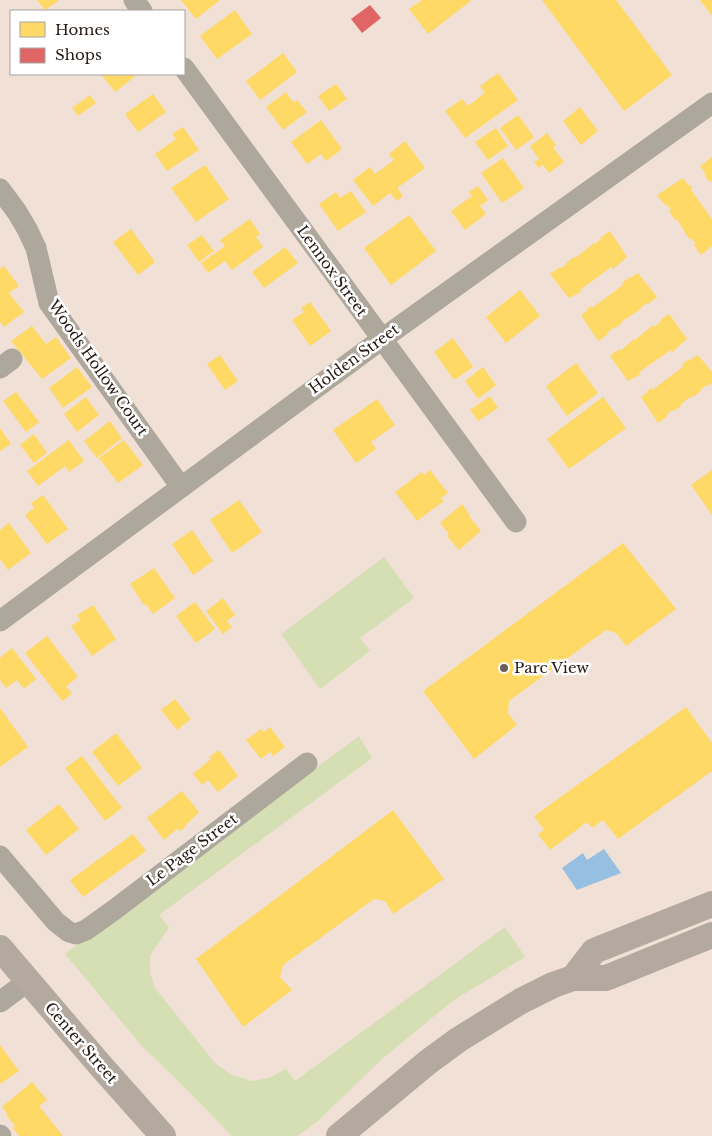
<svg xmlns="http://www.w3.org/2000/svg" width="712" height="1136" viewBox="0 0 712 1136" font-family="'Libre Baskerville',serif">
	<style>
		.green { fill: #d6dfb4 }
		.water { fill: #97bfe2 }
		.homes { fill: #ffd966 }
		.shops { fill: #e06666 }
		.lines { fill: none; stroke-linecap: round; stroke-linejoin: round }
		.minor { stroke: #aea89c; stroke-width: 21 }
		.major { stroke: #b3a99f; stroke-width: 26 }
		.poi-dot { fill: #6c5f58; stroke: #fff; stroke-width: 2 }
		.labels { text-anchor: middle; stroke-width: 5; stroke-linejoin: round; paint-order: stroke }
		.street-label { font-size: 15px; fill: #251a14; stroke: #fff }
		.poi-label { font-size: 15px; fill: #251a14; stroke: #fff; text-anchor: start }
	</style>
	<rect width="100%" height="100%" fill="#f1e0d6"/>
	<g class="green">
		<polygon points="384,557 414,598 360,638 370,651 320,689 281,634"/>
		<polygon points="359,736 372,758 159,915 169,927 150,956 150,973 155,988 215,1063 232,1075 252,1081 269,1078 286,1069 295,1081 505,927 525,957 454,1000 383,1058 317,1122 297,1136 232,1136 187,1090 140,1044 65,954"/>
	</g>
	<polygon class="water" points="604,849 621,873 577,890 562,868 583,853 587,860"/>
	<g class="homes">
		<polygon points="37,0 59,0 45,10"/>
		<polygon points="181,0 220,0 196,19"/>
		<polygon points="422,0 472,0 428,34 409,9"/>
		<polygon points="542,0 616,0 672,75 624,111"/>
		<polygon points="700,0 712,0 712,16"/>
		<polygon points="235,10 252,34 217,59 200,36"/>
		<polygon points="283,53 297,72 260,100 246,81"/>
		<polygon points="498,73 518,100 465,138 445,111 462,99 468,106 485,93 480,86"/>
		<polygon points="101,74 138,74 115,92"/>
		<polygon points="336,84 347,99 329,111 318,96"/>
		<polygon points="286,92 293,102 297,100 307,112 283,130 266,107"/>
		<polygon points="153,94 166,112 138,132 125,114"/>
		<polygon points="90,95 96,103 78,116 72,108"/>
		<polygon points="580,107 598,131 581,145 563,121"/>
		<polygon points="518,115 534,137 516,150 500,128"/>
		<polygon points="321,120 342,149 326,161 321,154 307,164 291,142"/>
		<polygon points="183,127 199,150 167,171 155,154 176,139 172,134"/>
		<polygon points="496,128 508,146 488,160 475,142"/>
		<polygon points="547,133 556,145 553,147 564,162 549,173 543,165 539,168 534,162 539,159 530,146"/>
		<polygon points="405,141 425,168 397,188 403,196 397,201 390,193 373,206 353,180 370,167 375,174 394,160 389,154"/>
		<polygon points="712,157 712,181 710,182 704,175 706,174 700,166"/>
		<polygon points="503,158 524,188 502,203 481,173"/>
		<polygon points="205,165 229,199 196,222 171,188"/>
		<polygon points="683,178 688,185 690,185 692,188 691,190 712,219 712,246 701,255 694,245 696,244 691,238 689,239 677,219 675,220 669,211 671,210 666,204 665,205 657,195"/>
		<polygon points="478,186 488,200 480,206 486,214 465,230 451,211 472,196 469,192"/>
		<polygon points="351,191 366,212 338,231 319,204 336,192 340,198"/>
		<polygon points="409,215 436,251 391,285 364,248"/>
		<polygon points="250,219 260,234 256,237 263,247 232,270 225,261 208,273 201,263 225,246 220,240"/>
		<polygon points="131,229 155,262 138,275 113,242"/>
		<polygon points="610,231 627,257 613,269 611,267 580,290 581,292 569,298 550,274 560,267 561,268 567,264 566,263 574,257 575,258 594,243 595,244 601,239 600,238"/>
		<polygon points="202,235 214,251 199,262 187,245"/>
		<polygon points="285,247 298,263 264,288 252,272"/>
		<polygon points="4,266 19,286 9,293 24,312 4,327 0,322 0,269"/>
		<polygon points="638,273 657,297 648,304 647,303 640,308 641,309 621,322 622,323 614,329 613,328 607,333 608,334 598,341 581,315 588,310 587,309 591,306 592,308 623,285 622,283 629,277 630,278"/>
		<polygon points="520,290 540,316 506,343 486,317"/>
		<polygon points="310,302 331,331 310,346 292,320 304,312 301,308"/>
		<polygon points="669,314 687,339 672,352 671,350 639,372 641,374 628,381 610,356 619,349 620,351 634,339 635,340 653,325 654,327 661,322 660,320"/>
		<polygon points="32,326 46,344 56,337 71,358 42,379 11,341"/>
		<polygon points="453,338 473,367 454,380 434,352"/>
		<polygon points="220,355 238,381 225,390 207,364"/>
		<polygon points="698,355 712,372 712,383 708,386 707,385 700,390 701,391 693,397 692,396 681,404 682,405 674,411 673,410 667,414 668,416 658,423 641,397 648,392 647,391 651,388 652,390 683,367 682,365 689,359 690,360"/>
		<polygon points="576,363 598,393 567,416 546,386"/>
		<polygon points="77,367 92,387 63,408 49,388"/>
		<polygon points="483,367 496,385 478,399 465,381"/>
		<polygon points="16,392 39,422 26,432 3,401"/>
		<polygon points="490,396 498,408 478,421 470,410"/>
		<polygon points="86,397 99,415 77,432 64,414"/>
		<polygon points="603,397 626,428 569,469 547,439"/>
		<polygon points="377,399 395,425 371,442 376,449 356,463 333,430"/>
		<polygon points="110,421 122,438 97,458 84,441"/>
		<polygon points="0,428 11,444 0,451"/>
		<polygon points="34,434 47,453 34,463 20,445"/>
		<polygon points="69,440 84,461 69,472 65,466 38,486 27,471"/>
		<polygon points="124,440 143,465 118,483 99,458"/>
		<polygon points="430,470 448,493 441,498 444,501 417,521 395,492 422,472 424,475"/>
		<polygon points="712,470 712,515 691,485"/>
		<polygon points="43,495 68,529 47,544 25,515 34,508 31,503"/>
		<polygon points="239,500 262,532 232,553 210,520"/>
		<polygon points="462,504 470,515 469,516 481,531 459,550 447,536 449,534 440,523"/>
		<polygon points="9,523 31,553 8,570 0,559 0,530"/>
		<polygon points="192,530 213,561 193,575 172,544"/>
		<polygon points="623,543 676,609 626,646 616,633 606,630 509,701 508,713 517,725 474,759 423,691"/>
		<polygon points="154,568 175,598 153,614 146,604 144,605 130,584"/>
		<polygon points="223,598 235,615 227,621 232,627 223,634 206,611"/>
		<polygon points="195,602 215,629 196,643 176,616"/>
		<polygon points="93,605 116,639 92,656 71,626 80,620 77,615"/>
		<polygon points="47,636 78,677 66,686 72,694 62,701 25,653"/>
		<polygon points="12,648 36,679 24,689 17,680 6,688 0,680 0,658"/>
		<polygon points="175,699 191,719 177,730 161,710"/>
		<polygon points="686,707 712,743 712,771 618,839 603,820 592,828 587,822 550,850 538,834 544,830 534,816"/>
		<polygon points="0,708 28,747 0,767"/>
		<polygon points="270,727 285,747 273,756 270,752 261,759 246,740 261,729 264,732"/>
		<polygon points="116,733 142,768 118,786 92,752"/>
		<polygon points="219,750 238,776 218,792 208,780 202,785 193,774 211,759 209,757"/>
		<polygon points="82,756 122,808 105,821 65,768"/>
		<polygon points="182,791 199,812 186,825 186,826 180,831 177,829 164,840 147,818"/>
		<polygon points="59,804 79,829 46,855 26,830"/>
		<polygon points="393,810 444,879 393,914 385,901 374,899 283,965 280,977 292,990 243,1027 196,959"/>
		<polygon points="133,834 146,851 83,897 70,880"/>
		<polygon points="0,1045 19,1071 0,1084"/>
		<polygon points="32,1082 47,1100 39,1106 63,1136 19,1136 13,1128 15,1126 6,1115 8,1114 2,1107"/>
	</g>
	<polygon class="shops" points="370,5 381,18 362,33 351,19"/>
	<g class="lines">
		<g class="minor">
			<polyline points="134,0 142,11"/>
			<polyline points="184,68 516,522"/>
			<polyline points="0,189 17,212 27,229 36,248 49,303 181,487"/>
			<polyline points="0,368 12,359"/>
			<polyline points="0,621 382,339 712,103"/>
			<polyline points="0,856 56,922 69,932 76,934 86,930 114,910 307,763"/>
			<polyline points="0,1002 28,981"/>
			<polyline points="0,1135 1,1136"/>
		</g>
		<g class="major">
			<polyline points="0,948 100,1065 163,1136"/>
			<polyline points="573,978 594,951 712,904"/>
			<polyline points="339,1136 428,1062 458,1040 521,1001 553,985 573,978 606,978 712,935"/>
		</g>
	</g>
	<circle class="poi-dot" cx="504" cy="668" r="5"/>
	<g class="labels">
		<g class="street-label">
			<text transform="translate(332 271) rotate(54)" y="5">Lennox Street</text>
			<text transform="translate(354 359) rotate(-36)" y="5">Holden Street</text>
			<text transform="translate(98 368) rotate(55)" y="5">Woods Hollow Court</text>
			<text transform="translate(192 850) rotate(-37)" y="5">Le Page Street</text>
			<text transform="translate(81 1043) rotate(49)" y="5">Center Street</text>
		</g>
		<g class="poi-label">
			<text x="514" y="673">Parc View</text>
		</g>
	</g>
	<rect x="10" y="10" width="175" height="65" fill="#ffffff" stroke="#a8a3a1"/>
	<rect x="20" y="22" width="25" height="15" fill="#ffd966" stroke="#a8a3a1"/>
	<text x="55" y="35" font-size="15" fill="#251a14">Homes</text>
	<rect x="20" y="48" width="25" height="15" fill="#e06666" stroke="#a8a3a1"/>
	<text x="55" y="60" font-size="15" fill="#251a14">Shops</text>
</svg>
